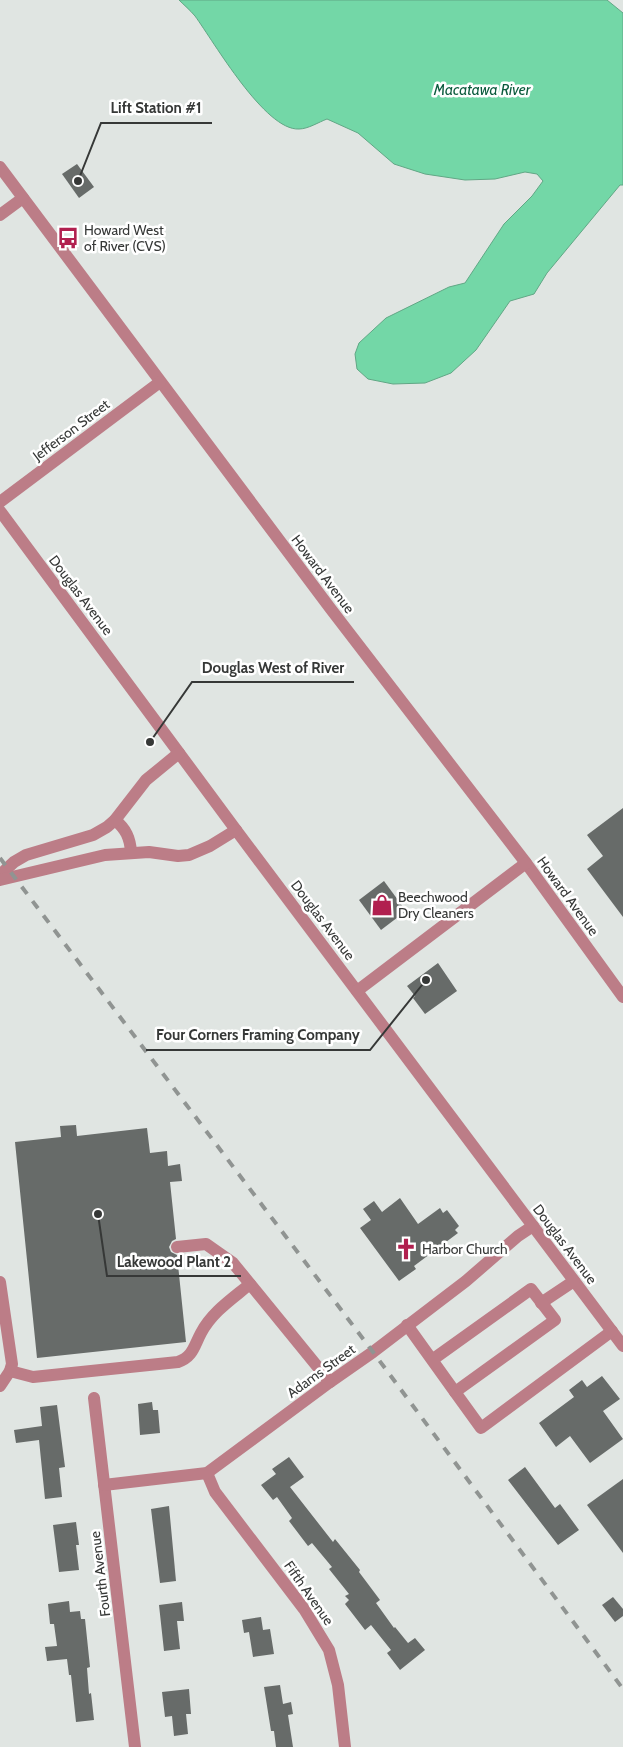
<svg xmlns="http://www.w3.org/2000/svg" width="623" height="1747" viewBox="0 0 623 1747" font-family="Cabin,sans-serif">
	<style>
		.water { fill: #73d7a7; stroke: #61a785 }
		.building { fill: #676b69 }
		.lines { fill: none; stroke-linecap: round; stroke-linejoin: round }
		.minor { stroke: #bc7d87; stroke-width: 12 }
		.rail { stroke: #909492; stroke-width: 4; stroke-dasharray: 9 9; stroke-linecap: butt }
		.labels { text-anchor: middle; stroke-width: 5; stroke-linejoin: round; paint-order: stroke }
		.poi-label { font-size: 14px; fill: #363837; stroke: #fff; text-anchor: start }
		.street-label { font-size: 14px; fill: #363837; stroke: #fff }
		.water-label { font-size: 15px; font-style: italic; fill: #0b5b3d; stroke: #fff }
		.leader { fill: none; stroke: #363837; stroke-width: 2 }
		.callout-dot { fill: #363837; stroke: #fff; stroke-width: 2 }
		.callout-label { font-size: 15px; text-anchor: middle; font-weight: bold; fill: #363837; stroke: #fff; stroke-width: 5; stroke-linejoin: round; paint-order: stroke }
	</style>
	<rect width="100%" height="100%" fill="#e0e5e2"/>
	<path class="water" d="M179,0H607L623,13V185H620L547,273L534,294L510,301L476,350L451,373L425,383L393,384L368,379L357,369L355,354L359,343L386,318L449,287L465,283L504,224L532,196L543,181L537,174L525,172L495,179L465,180L425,174L394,164L358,133L327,119C319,122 308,129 299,129C265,131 214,42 195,16C190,10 184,5 179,0Z"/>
	<g class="building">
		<polygon points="77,164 94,187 79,198 62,174"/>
		<polygon points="623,808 623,917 587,869 603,856 587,835"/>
		<polygon points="384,881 406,911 381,930 359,900"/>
		<polygon points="438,963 457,991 425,1014 413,998 415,996 407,986"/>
		<polygon points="76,1125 77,1136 147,1128 150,1153 167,1151 168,1166 180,1164 182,1181 170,1182 176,1239 172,1241 169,1247 171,1252 177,1255 186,1342 37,1358 15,1142 61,1137 60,1126"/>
		<polygon points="400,1198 418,1224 440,1208 443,1213 447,1210 459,1226 455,1230 458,1233 414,1266 416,1269 399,1281 360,1228 371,1220 363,1209 374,1201 382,1212"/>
		<polygon points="602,1376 620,1399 603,1411 623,1439 590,1463 570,1436 556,1447 539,1423 574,1397 569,1390 582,1380 587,1387"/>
		<polygon points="152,1402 153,1410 158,1410 160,1433 140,1435 138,1404"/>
		<polygon points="57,1405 65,1467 59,1468 62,1497 45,1499 39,1440 16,1443 14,1430 42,1426 40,1407"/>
		<polygon points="289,1457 304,1477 290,1487 333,1542 335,1539 360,1570 359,1572 380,1600 376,1603 394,1628 395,1627 408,1643 415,1638 425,1650 400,1670 387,1653 391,1650 371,1625 365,1630 345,1604 349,1600 345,1596 349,1594 329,1569 332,1567 312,1543 308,1546 289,1521 292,1518 277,1497 273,1500 261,1485 276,1474 272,1469"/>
		<polygon points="525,1467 555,1508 560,1504 579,1530 558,1545 508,1480"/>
		<polygon points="623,1479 623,1553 587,1505"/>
		<polygon points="169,1506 176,1581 160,1583 151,1509"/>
		<polygon points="76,1522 79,1545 76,1545 79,1570 59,1572 53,1525"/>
		<polygon points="613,1597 623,1609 623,1616 615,1622 602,1605"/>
		<polygon points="69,1601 70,1612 80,1611 81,1619 85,1619 90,1667 87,1668 89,1694 91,1693 94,1720 76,1722 71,1675 69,1675 67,1659 47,1661 45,1647 57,1646 54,1624 50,1624 48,1604"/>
		<polygon points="182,1602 184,1621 177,1621 180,1649 164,1651 159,1605"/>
		<polygon points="261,1617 263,1630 270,1629 274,1654 253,1657 249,1632 244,1633 242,1620"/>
		<polygon points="280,1685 283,1704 291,1702 293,1714 288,1715 293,1747 276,1747 274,1731 271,1731 264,1687"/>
		<polygon points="189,1689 191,1714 186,1714 188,1734 174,1736 172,1716 165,1717 162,1692"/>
	</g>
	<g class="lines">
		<g class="minor">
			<polyline points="0,167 330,608 526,863 623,997"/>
			<polyline points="0,215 23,198"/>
			<polyline points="0,502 160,382"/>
			<polyline points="0,511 236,830 623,1346"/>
			<path d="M115,820C126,829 130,838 131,852"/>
			<polyline points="0,875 14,862 26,855 93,835 107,827 115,820 146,780 179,753"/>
			<polyline points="0,880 105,855 149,852 178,856 189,855 210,846 236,830"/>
			<polyline points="357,991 526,863"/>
			<polyline points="177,1247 206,1244 233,1263 330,1382"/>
			<polyline points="0,1282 12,1364 10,1371 0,1386"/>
			<polyline points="541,1303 574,1281"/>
			<polyline points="407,1325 455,1392 555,1320 531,1289 432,1360"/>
			<path d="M10,1371L33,1377L178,1362C193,1357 194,1346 201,1333C212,1312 232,1299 250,1284"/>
			<polyline points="455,1392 481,1428 612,1331"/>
			<polyline points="94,1398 135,1747"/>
			<polyline points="207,1473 215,1492 304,1609 329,1650 338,1685 345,1747"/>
			<polyline points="104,1485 207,1473 330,1382 373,1352 466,1281 518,1236 533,1226"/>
		</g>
		<polyline class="rail" points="0,858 373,1352 623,1689"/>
	</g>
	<defs>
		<g id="bus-bare" transform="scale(1.725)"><path d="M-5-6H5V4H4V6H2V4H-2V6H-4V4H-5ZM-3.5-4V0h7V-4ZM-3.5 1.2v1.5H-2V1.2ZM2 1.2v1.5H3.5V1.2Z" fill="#b1204f" stroke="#fff" stroke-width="2.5" paint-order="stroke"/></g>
		<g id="shop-bare" transform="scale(1.725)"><path d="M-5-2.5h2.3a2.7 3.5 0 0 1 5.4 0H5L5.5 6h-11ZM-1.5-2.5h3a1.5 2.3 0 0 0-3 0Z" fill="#b1204f" stroke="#fff" stroke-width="2.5" paint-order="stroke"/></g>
		<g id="church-bare" transform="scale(1.725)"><path d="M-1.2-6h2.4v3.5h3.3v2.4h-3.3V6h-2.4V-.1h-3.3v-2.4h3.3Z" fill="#b1204f" stroke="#fff" stroke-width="2.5" paint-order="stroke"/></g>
	</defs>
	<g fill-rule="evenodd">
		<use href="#bus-bare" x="68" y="238"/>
		<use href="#shop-bare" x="382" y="905"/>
		<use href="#church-bare" x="406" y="1249"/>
	</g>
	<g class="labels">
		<g class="poi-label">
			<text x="84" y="235">Howard West<tspan x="84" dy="16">of River (CVS)</tspan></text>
			<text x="398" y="902">Beechwood<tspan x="398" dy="16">Dry Cleaners</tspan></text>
			<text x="422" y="1254">Harbor Church</text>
		</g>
		<g class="street-label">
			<text transform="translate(71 430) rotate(-37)" y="5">Jefferson Street</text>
			<text transform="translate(323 574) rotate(53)" y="5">Howard Avenue</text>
			<text transform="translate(81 595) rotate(53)" y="5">Douglas Avenue</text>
			<text transform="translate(568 896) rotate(54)" y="5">Howard Avenue</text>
			<text transform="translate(323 920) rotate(53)" y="5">Douglas Avenue</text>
			<text transform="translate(565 1244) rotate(53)" y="5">Douglas Avenue</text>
			<text transform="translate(321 1371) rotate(-36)" y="5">Adams Street</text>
			<text transform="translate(100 1574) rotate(-97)" y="5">Fourth Avenue</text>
			<text transform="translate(309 1593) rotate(55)" y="5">Fifth Avenue</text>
		</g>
		<g class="water-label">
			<text x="482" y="95">Macatawa River</text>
		</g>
	</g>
	<path class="leader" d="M78 181L101 123H212M150 742L192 682H354M426 980L370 1050H146M98 1214L107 1276H241"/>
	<g class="callout-dot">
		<circle cx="78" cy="181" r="5"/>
		<circle cx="150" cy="742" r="5"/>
		<circle cx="426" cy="980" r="5"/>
		<circle cx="98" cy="1214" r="5"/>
	</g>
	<g class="callout-label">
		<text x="156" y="113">Lift Station #1</text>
		<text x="273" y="673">Douglas West of River</text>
		<text x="258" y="1040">Four Corners Framing Company</text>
		<text x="174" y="1267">Lakewood Plant 2</text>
	</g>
</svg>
